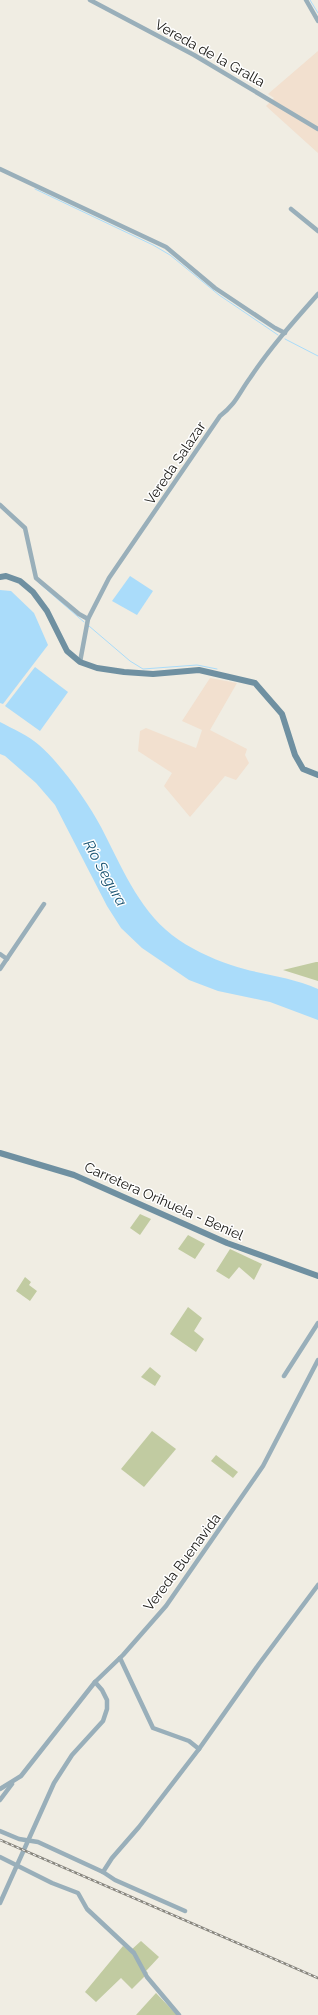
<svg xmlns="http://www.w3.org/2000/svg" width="318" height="2015" viewBox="0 0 318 2015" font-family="Raleway,sans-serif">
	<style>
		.industrial { fill: #f2e0cf }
		.green { fill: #c1cba1 }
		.water { fill: #aadcfa }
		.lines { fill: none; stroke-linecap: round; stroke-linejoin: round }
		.stream { stroke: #aadcfa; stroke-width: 1 }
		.minor { stroke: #99afba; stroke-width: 4.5 }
		.secondary { stroke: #6f90a1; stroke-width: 6 }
		.rail-casing { stroke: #88867e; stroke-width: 2.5 }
		.rail { stroke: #fff; stroke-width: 1; stroke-dasharray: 3; stroke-linecap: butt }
		.labels { text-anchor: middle; stroke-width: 3; stroke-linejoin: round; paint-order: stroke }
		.street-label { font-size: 14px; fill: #161511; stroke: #fff }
		.water-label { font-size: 15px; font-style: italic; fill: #175270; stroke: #fff }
	</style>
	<rect width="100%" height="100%" fill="#f0ede3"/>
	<g class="industrial">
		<polygon points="318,51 318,153 266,106 274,98 268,94"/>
		<polygon points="210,678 237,683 210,730 247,749 245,755 249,763 236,780 225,776 190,817 164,786 172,773 138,751 140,731 146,728 196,748 202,730 182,721"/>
	</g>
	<g class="green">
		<polygon points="318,962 318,981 283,970 316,962"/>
		<polygon points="140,1214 151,1219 140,1235 130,1228"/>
		<polygon points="188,1235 205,1244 195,1259 178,1249"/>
		<polygon points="230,1249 262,1264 254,1280 239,1267 229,1279 216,1271"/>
		<polygon points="25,1277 31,1282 29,1285 37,1291 30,1301 16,1291"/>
		<polygon points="188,1307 202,1318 194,1331 204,1339 196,1352 170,1334"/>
		<polygon points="150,1367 161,1376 155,1386 141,1377"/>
		<polygon points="152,1431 176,1449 144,1487 121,1469"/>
		<polygon points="216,1455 238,1472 233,1478 211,1461"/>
		<polygon points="141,1941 159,1957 146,1971 148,1973 132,1989 121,1978 96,2002 85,1992 123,1946 130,1951"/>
		<polygon points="156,1993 176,2014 177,2015 136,2015"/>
	</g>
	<g class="water">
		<polygon points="130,576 153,591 137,615 112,601"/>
		<polygon points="0,590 11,591 34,613 48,645 3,704 0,703"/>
		<polygon points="35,667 68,692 40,731 5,706"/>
		<path d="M0,722C13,729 28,735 39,745C60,763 88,802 101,827C121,865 137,907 172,935C189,948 210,958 231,965C260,975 290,976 318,989V1020L270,1002L218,991L189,980L142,948L121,928L107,906L55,805L36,783L5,756L0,754Z"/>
	</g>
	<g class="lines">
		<g class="stream">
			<polyline points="310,0 318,13"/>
			<polyline points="35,189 153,245 170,255 219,295 278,335"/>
			<polyline points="285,339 318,356"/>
			<polyline points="39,583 84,622"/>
			<polyline points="89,626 130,661 143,669 197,665 217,669"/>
		</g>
		<g class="minor">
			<polyline points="90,0 194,55 318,129"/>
			<polyline points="306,0 318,21"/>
			<polyline points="0,169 166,247 215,288 275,328 285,333"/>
			<polyline points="291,209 318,231"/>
			<polyline points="0,505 25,528 36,578 79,614 88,619"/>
			<path d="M80,662L88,619L109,578L220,416C236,404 239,393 250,378C270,348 294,321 318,294"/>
			<polyline points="0,954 7,959"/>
			<polyline points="0,969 44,904"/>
			<polyline points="284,1376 318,1323"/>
			<polyline points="120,1658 153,1728 189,1741 199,1749 259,1664 318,1585"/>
			<polyline points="0,1789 21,1776 95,1682 123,1655 166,1606 263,1466 318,1360"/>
			<polyline points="0,1800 12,1784"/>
			<polyline points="0,1831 19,1839 38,1842 103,1872"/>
			<polyline points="0,1857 52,1883 78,1893 87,1909 134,1953 147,1977 179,2015"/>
			<polyline points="0,1903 54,1783 72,1755 103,1721 107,1709 107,1700 102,1690 95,1682"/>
			<polyline points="185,1911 115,1880 103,1872 112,1858 139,1827 199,1749"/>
		</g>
		<g class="secondary">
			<polyline points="0,577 6,576 20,581 33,592 47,611 67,651 80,662 97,668 124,672 153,674 199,670 255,683 282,714 295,755 303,769 318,775"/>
			<polyline points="0,1153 74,1175 227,1243 318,1276"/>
		</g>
		<g class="rail-casing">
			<polyline id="rail" points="0,1840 318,1978"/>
		</g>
		<use href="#rail" class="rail"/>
	</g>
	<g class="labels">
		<g class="street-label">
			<text transform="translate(210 53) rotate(29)" y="5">Vereda de la Gralla</text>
			<text transform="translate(175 463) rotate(-56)" y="5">Vereda Salazar</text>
			<text transform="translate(164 1201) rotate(24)" y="5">Carretera Orihuela - Beniel</text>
			<text transform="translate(182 1562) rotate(-53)" y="5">Vereda Buenavida</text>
		</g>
		<g class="water-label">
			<text transform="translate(105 873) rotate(61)" y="5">Río Segura</text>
		</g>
	</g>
</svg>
